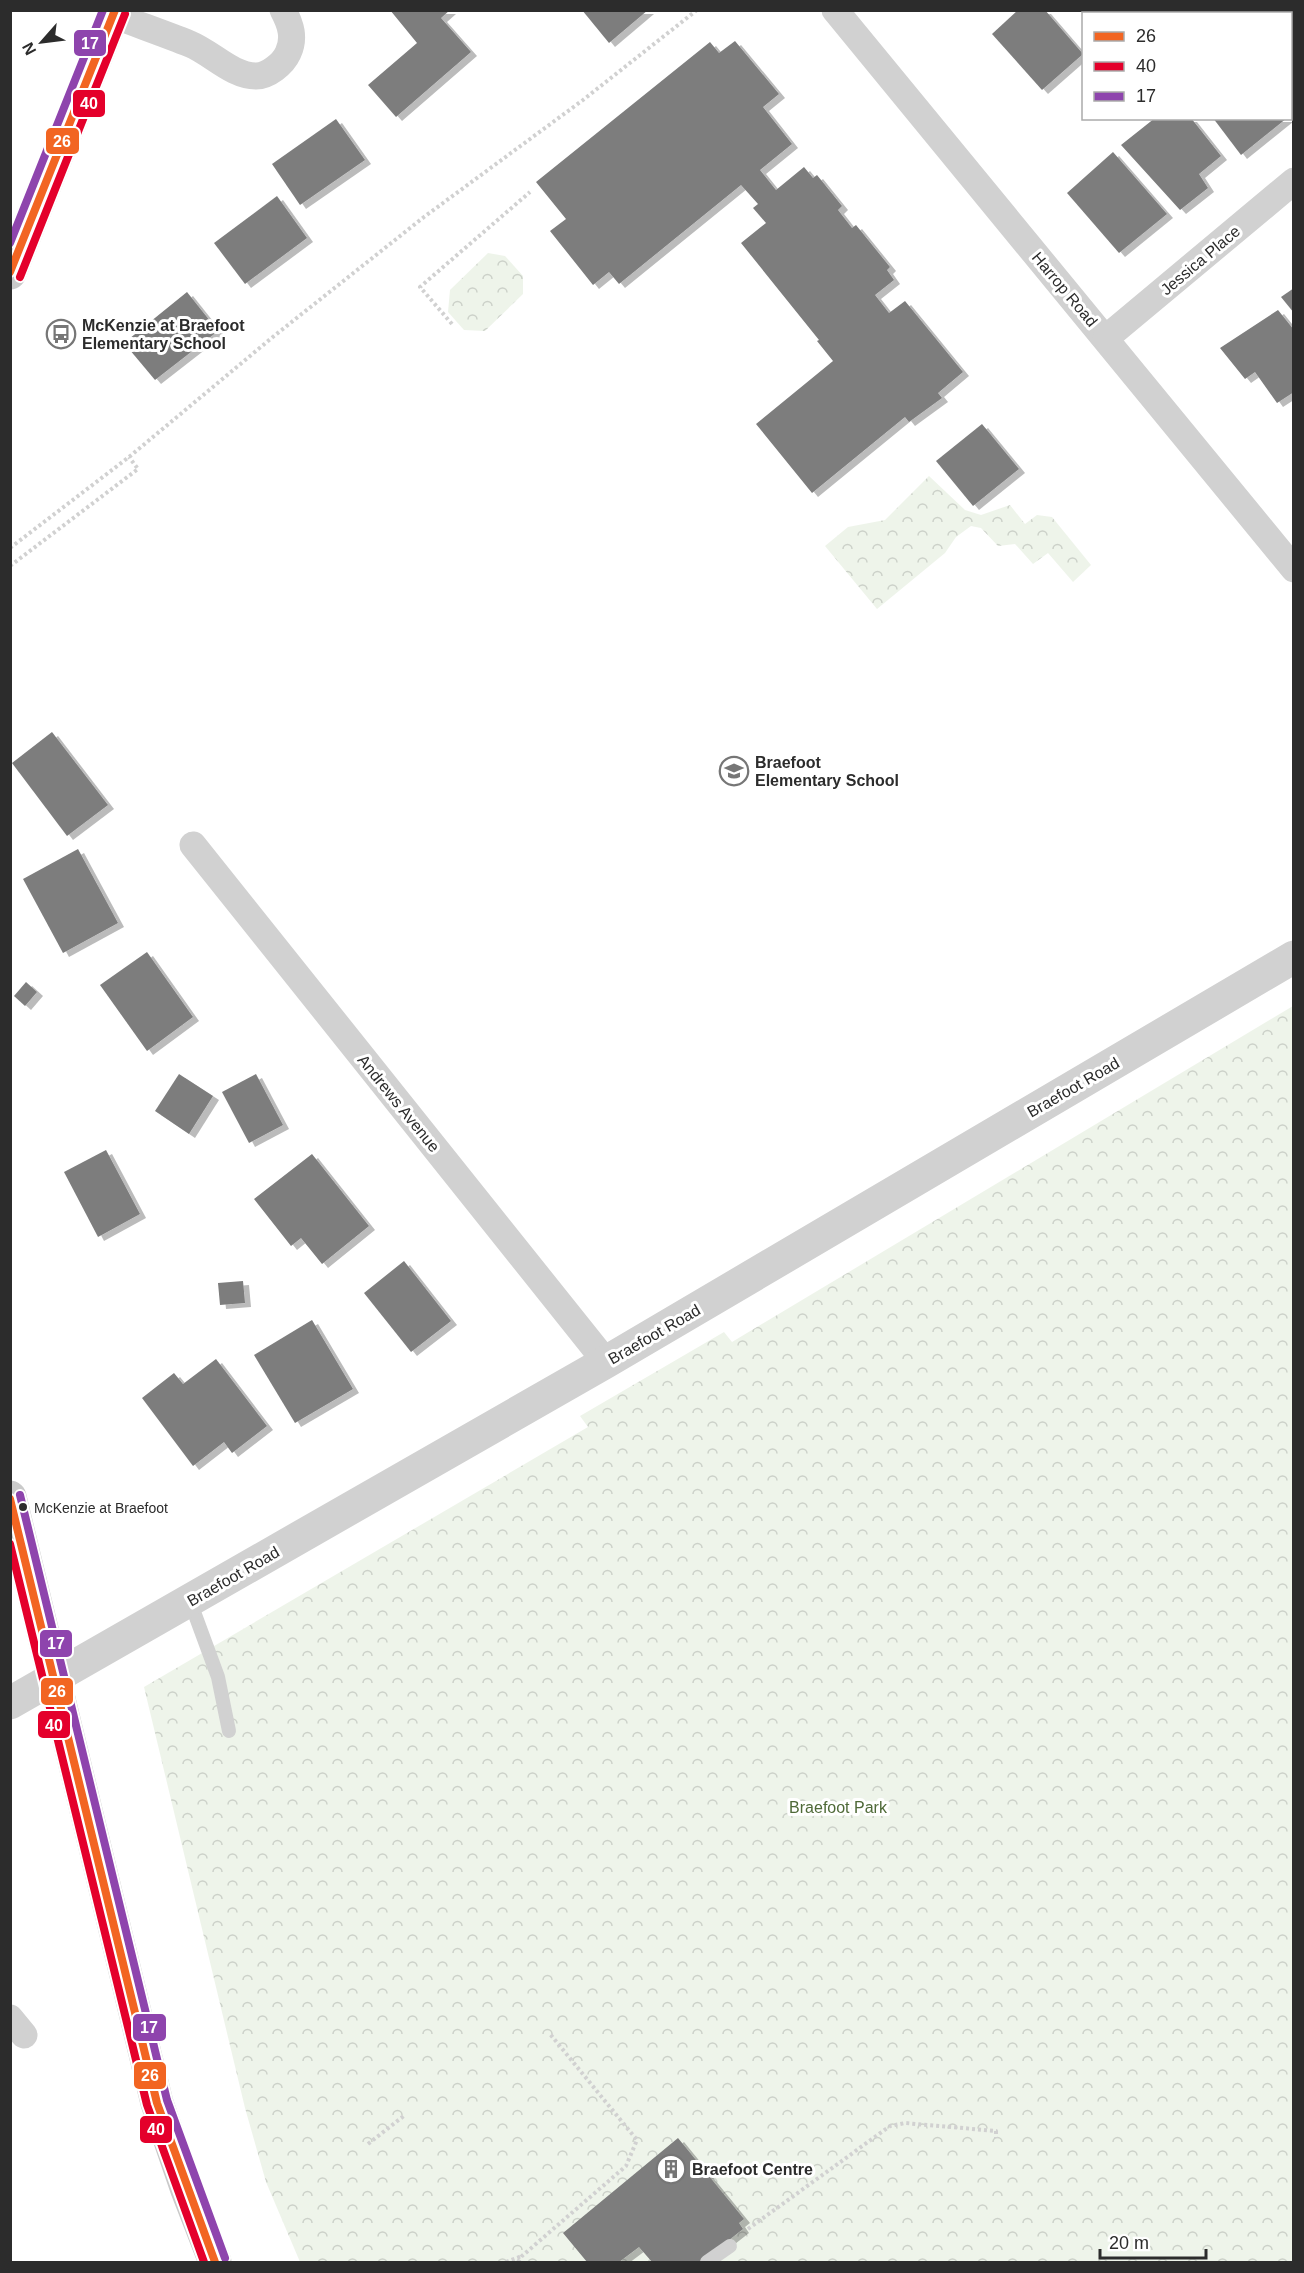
<svg xmlns="http://www.w3.org/2000/svg" width="1304" height="2273" viewBox="0 0 1304 2273" font-family="Helvetica,sans-serif">
	<style>
		.park { fill: url(#park-crowns) }
		.building { fill: #7d7d7d; filter: url(#shadow) }
		.lines { fill: none; stroke-linecap: round; stroke-linejoin: round }
		.path { stroke: #d1d1d1; stroke-width: 4; stroke-dasharray: 3 3; stroke-linecap: butt }
		.service { stroke: #d1d1d1; stroke-width: 14 }
		.minor { stroke: #d1d1d1; stroke-width: 27 }
		.tertiary { stroke: #d1d1d1; stroke-width: 33 }
		.secondary { stroke: #cacaca; stroke-width: 33 }
		.bus-1-casing { stroke: #fff; stroke-width: 12 }
		.bus-2-casing { stroke: #fff; stroke-width: 12 }
		.bus-3-casing { stroke: #fff; stroke-width: 12 }
		.bus-1 { stroke: #f26522; stroke-width: 8 }
		.bus-2 { stroke: #e4002b; stroke-width: 8 }
		.bus-3 { stroke: #8e44ad; stroke-width: 8 }
		.bus-dot { fill: #2c2c2c; stroke: #fff; stroke-width: 2 }
		.labels { text-anchor: middle; stroke-width: 6; stroke-linejoin: round; paint-order: stroke }
		.bus-label { font-size: 14px; fill: #2c2c2c; stroke: #fff; text-anchor: start }
		.street-label { font-size: 16px; fill: #2c2c2c; stroke: #fff }
		.poi-label { font-size: 16px; font-weight: bold; fill: #2c2c2c; stroke: #fff; text-anchor: start }
		.park-label { font-size: 16px; fill: #4e6937; stroke: #fff }
		.line-badge { stroke: #fff; stroke-width: 2 }
		.badge-label { font-size: 16px; text-anchor: middle; font-weight: bold; fill: #fff }
	</style>
	<defs>
		<pattern id="park-crowns" width="20" height="18" patternUnits="userSpaceOnUse" patternTransform="scale(1.5)"><rect width="20" height="18" fill="#eef4ea"/><path d="M2 6a3 3 0 1 1 6 0M12 15a3 3 0 1 1 6 0" fill="none" stroke="#ccd1c9"/></pattern>
		<filter id="shadow"><feDropShadow dx="6" dy="4" stdDeviation="0" flood-color="#0004"/></filter>
	</defs>
	<rect width="100%" height="100%" fill="#fff"/>
	<g class="park">
		<polygon points="488,253 505,256 523,276 523,294 485,331 464,330 448,312 450,290"/>
		<polygon points="929,476 965,510 981,515 1010,505 1025,524 1037,515 1052,517 1091,565 1073,582 1048,553 1033,564 1015,544 998,546 981,528 971,526 956,537 945,553 877,609 825,546 848,527 885,520"/>
		<polygon points="1293,1006 1293,2262 300,2262 266,2182 245,2108 144,1687 588,1427 580,1416 724,1332 732,1342"/>
	</g>
	<g class="building">
		<polygon points="390,10 450,10 441,18 471,52 396,117 368,85 417,43"/>
		<polygon points="582,10 648,10 609,43"/>
		<polygon points="1018,10 1045,10 1083,54 1042,90 992,34"/>
		<polygon points="1278,10 1294,10 1294,93 1290,89 1290,14 1274,14"/>
		<polygon points="735,41 779,94 763,107 792,144 760,170 776,190 804,167 813,178 817,175 842,206 838,210 852,228 856,225 890,267 887,270 894,280 875,295 889,313 905,301 963,372 938,393 942,398 909,422 905,417 812,493 756,424 833,361 817,341 819,340 741,243 766,223 753,208 758,204 741,185 619,284 609,272 593,285 550,231 566,219 536,182 710,42 719,53"/>
		<polygon points="1155,118 1191,118 1221,156 1199,174 1208,188 1180,210 1121,145"/>
		<polygon points="1213,118 1287,118 1241,155"/>
		<polygon points="336,119 365,160 300,205 272,164"/>
		<polygon points="1113,152 1167,214 1119,253 1067,193"/>
		<polygon points="277,196 307,238 245,284 214,243"/>
		<polygon points="1294,288 1294,313 1281,297"/>
		<polygon points="187,292 218,331 155,380 124,343"/>
		<polygon points="1278,310 1294,330 1294,392 1277,403 1255,372 1245,379 1220,348"/>
		<polygon points="982,424 1019,469 973,506 936,461"/>
		<polygon points="52,732 108,805 67,836 12,763"/>
		<polygon points="78,849 118,923 63,953 23,879"/>
		<polygon points="147,952 193,1017 147,1051 100,985"/>
		<polygon points="26,982 37,992 25,1006 14,996"/>
		<polygon points="179,1074 213,1096 189,1134 155,1111"/>
		<polygon points="256,1074 283,1125 249,1143 222,1092"/>
		<polygon points="106,1150 140,1214 98,1237 64,1172"/>
		<polygon points="312,1154 369,1226 322,1264 301,1238 291,1246 254,1199"/>
		<polygon points="404,1261 451,1321 411,1352 364,1293"/>
		<polygon points="243,1281 245,1303 220,1305 218,1283"/>
		<polygon points="312,1320 353,1389 295,1423 254,1355"/>
		<polygon points="216,1359 267,1426 232,1453 224,1442 193,1466 142,1398 174,1373 183,1384"/>
		<polygon points="678,2138 744,2219 739,2223 743,2229 701,2262 652,2262 639,2247 619,2262 587,2262 563,2233"/>
	</g>
	<g class="lines">
		<g class="path">
			<polyline points="452,324 420,287 530,192"/>
			<polyline points="10,548 129,457 274,336 424,217 583,100 697,10"/>
			<polyline points="10,566 138,469 129,457"/>
			<polyline points="368,2144 405,2115"/>
			<polyline points="748,2229 890,2126 905,2123 996,2131 996,2138"/>
			<polyline points="506,2262 522,2256"/>
			<polyline points="518,2262 522,2256 626,2166 637,2140 550,2034"/>
		</g>
		<g class="service">
			<polyline points="190,1601 218,1677 229,1731"/>
			<polyline points="707,2262 730,2246"/>
		</g>
		<g class="minor">
			<polyline points="835,10 1294,569"/>
			<path d="M113,15C139,25 165,34 190,44C212,53 232,76 256,76C268,76 283,64 288,53C295,38 291,25 283,10"/>
			<polyline points="1106,338 1294,181"/>
			<polyline points="193,845 606,1362"/>
			<polyline points="10,2018 24,2035"/>
		</g>
		<polyline class="tertiary" points="10,1703 606,1362 1294,957"/>
		<g class="secondary">
			<polyline points="10,273 115,10"/>
			<polyline points="10,1497 157,2103 187,2190 215,2262"/>
		</g>
		<g class="bus-1-casing">
			<g id="bus-1">
				<polyline points="10,272 115,10"/>
				<polyline points="10,1499 157,2103 215,2262"/>
			</g>
		</g>
		<g class="bus-2-casing">
			<g id="bus-2">
				<polyline points="20,277 125,14"/>
				<polyline points="10,1544 147,2105 204,2262"/>
			</g>
		</g>
		<g class="bus-3-casing">
			<g id="bus-3">
				<polyline points="10,243 103,10"/>
				<polyline points="20,1495 167,2100 225,2258"/>
			</g>
		</g>
		<use href="#bus-1" class="bus-1"/>
		<use href="#bus-2" class="bus-2"/>
		<use href="#bus-3" class="bus-3"/>
	</g>
	<defs>
		<g id="bus-ring" transform="scale(1.5)"><circle r="9.5" fill="#fff" stroke="#767676" stroke-width="1.5"/><path d="M-5-6H5V4H4V6H2V4H-2V6H-4V4H-5ZM-3.5-4V0h7V-4ZM-3.5 1.2v1.5H-2V1.2ZM2 1.2v1.5H3.5V1.2Z" fill="#767676"/></g>
		<g id="school-ring" transform="scale(1.5)"><circle r="9.5" fill="#fff" stroke="#767676" stroke-width="1.5"/><path d="M0-5L7-2L0 1L-7-2ZM-4 1L0 2.5L4 1V4Q0 6-4 4Z" fill="#767676"/></g>
		<g id="building-ring" transform="scale(1.5)"><circle r="9.5" fill="#fff" stroke="#767676" stroke-width="1.5"/><path d="M-4-6H4V6H1V3H-1V6H-4ZM-2.5-4.3h1.7v1.8h-1.7ZM.8-4.3h1.7v1.8H.8ZM-2.5-1h1.7V.8h-1.7ZM.8-1h1.7V.8H.8Z" fill="#767676"/></g>
	</defs>
	<g fill-rule="evenodd">
		<use href="#bus-ring" x="61" y="334"/>
		<use href="#school-ring" x="734" y="771"/>
		<use href="#building-ring" x="671" y="2169"/>
	</g>
	<circle class="bus-dot" cx="23" cy="1507" r="5"/>
	<g class="labels">
		<g class="bus-label">
			<text x="34" y="1513">McKenzie at Braefoot</text>
		</g>
		<g class="street-label">
			<text transform="translate(1200 260) rotate(-40)" y="6">Jessica Place</text>
			<text transform="translate(1065 289) rotate(50)" y="6">Harrop Road</text>
			<text transform="translate(1073 1087) rotate(-30)" y="6">Braefoot Road</text>
			<text transform="translate(399 1103) rotate(51)" y="6">Andrews Avenue</text>
			<text transform="translate(654 1334) rotate(-30)" y="6">Braefoot Road</text>
			<text transform="translate(233 1576) rotate(-30)" y="6">Braefoot Road</text>
		</g>
		<g class="poi-label">
			<text x="82" y="331">McKenzie at Braefoot<tspan x="82" dy="18">Elementary School</tspan></text>
			<text x="755" y="768">Braefoot<tspan x="755" dy="18">Elementary School</tspan></text>
			<text x="692" y="2175">Braefoot Centre</text>
		</g>
		<g class="park-label">
			<text x="838" y="1813">Braefoot Park</text>
		</g>
	</g>
	<g class="line-badge">
		<rect x="73" y="29" width="34" height="28" rx="6" fill="#8e44ad"/>
		<rect x="72" y="89" width="34" height="29" rx="6" fill="#e4002b"/>
		<rect x="45" y="127" width="35" height="28" rx="6" fill="#f26522"/>
		<rect x="39" y="1629" width="34" height="29" rx="6" fill="#8e44ad"/>
		<rect x="40" y="1677" width="34" height="29" rx="6" fill="#f26522"/>
		<rect x="37" y="1710" width="34" height="29" rx="6" fill="#e4002b"/>
		<rect x="132" y="2013" width="35" height="29" rx="6" fill="#8e44ad"/>
		<rect x="133" y="2061" width="34" height="29" rx="6" fill="#f26522"/>
		<rect x="139" y="2115" width="34" height="29" rx="6" fill="#e4002b"/>
	</g>
	<g class="badge-label">
		<text x="90" y="49">17</text>
		<text x="89" y="109">40</text>
		<text x="62" y="147">26</text>
		<text x="56" y="1649">17</text>
		<text x="57" y="1697">26</text>
		<text x="54" y="1731">40</text>
		<text x="149" y="2033">17</text>
		<text x="150" y="2081">26</text>
		<text x="156" y="2135">40</text>
	</g>
	<rect width="1304" height="2273" fill="none" stroke="#2c2c2c" stroke-width="24"/>
	<rect x="1082" y="12" width="210" height="108" fill="#ffffff" stroke="#ababab" stroke-width="1.5"/>
	<rect x="1094" y="32" width="30" height="9" fill="#f26522" stroke="#ababab" stroke-width="1.5"/>
	<text x="1136" y="42" font-size="18" fill="#2c2c2c">26</text>
	<rect x="1094" y="62" width="30" height="9" fill="#e4002b" stroke="#ababab" stroke-width="1.5"/>
	<text x="1136" y="72" font-size="18" fill="#2c2c2c">40</text>
	<rect x="1094" y="92" width="30" height="9" fill="#8e44ad" stroke="#ababab" stroke-width="1.5"/>
	<text x="1136" y="102" font-size="18" fill="#2c2c2c">17</text>
	<g transform="translate(42 42) rotate(242)" stroke="#ffffff" stroke-width="4.5" paint-order="stroke">
	<path d="M0-4.5L10 22L0 15L-10 22Z" fill="#2c2c2c"/>
	<text y="-9" font-size="16" font-weight="bold" text-anchor="middle" fill="#2c2c2c">N</text>
	</g>
	<path d="M1100 2249v9h106v-9" fill="none" stroke="#2c2c2c" stroke-width="3"/>
	<text x="1109" y="2249" font-size="18" fill="#2c2c2c" stroke="#ffffff" stroke-width="4.5" paint-order="stroke">20 m</text>
</svg>
